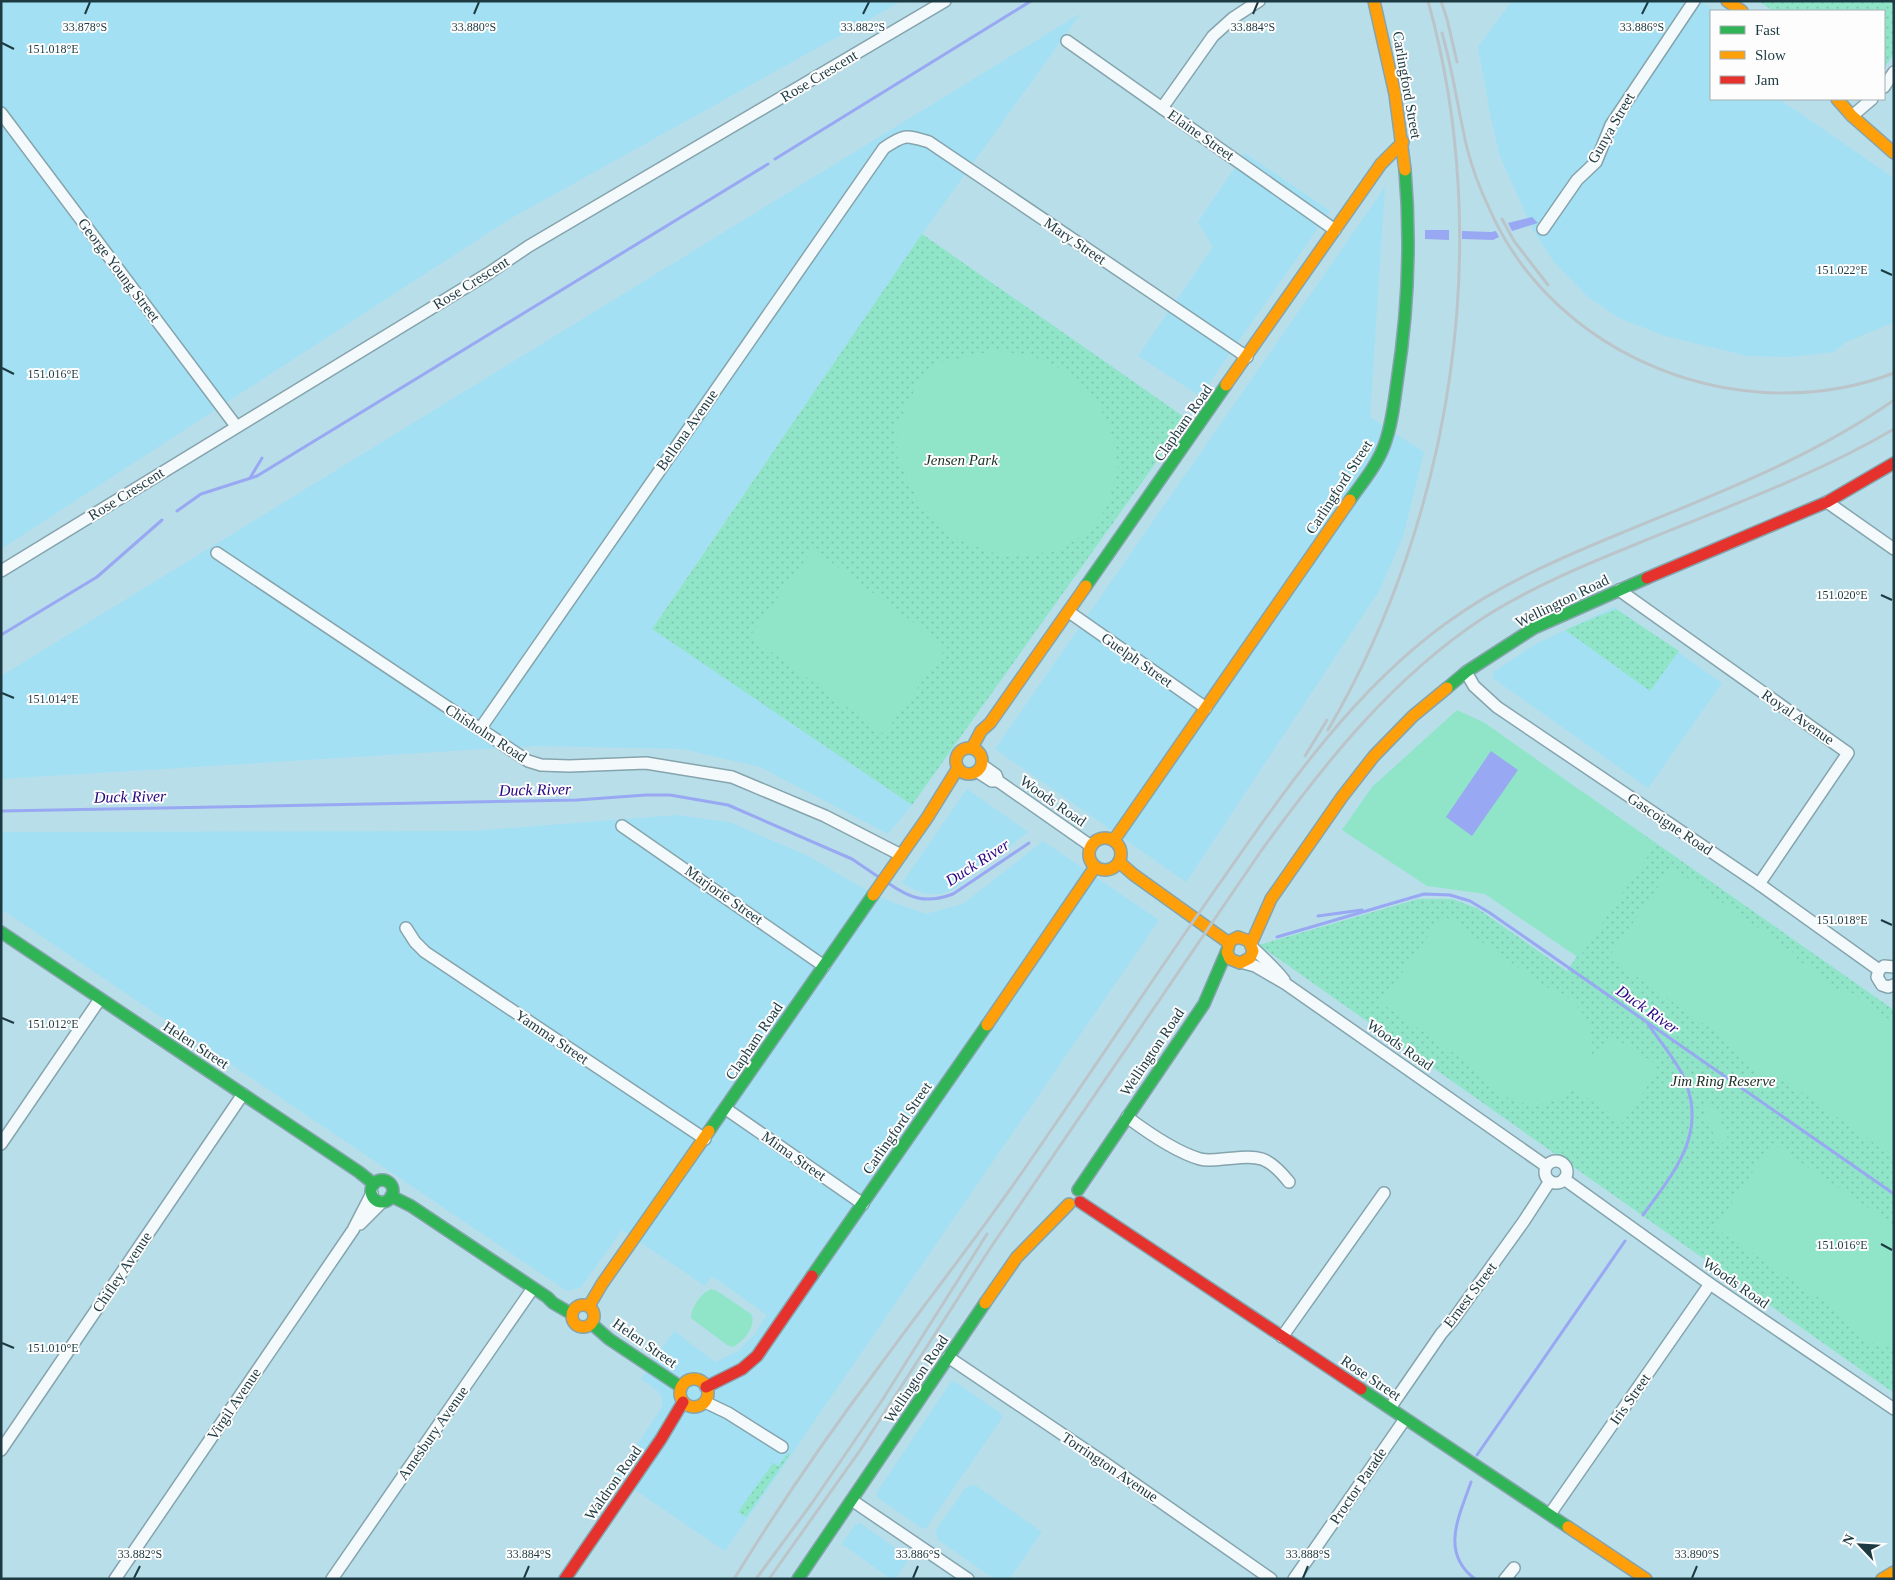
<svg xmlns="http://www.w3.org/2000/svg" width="1895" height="1580" viewBox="0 0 1895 1580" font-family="'Times New Roman',serif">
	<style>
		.built { fill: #a3e0f3 }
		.grass { fill: url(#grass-dots) }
		.pitch { fill: #90e5c9 }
		.water { fill: #99a8f2 }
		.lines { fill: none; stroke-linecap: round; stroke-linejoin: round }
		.stream { stroke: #99a8f2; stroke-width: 3 }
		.street-casing { stroke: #85a4ad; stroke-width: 14 }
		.fast-casing { stroke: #85a4ad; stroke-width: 14 }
		.slow-casing { stroke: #85a4ad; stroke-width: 14 }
		.jam-casing { stroke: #85a4ad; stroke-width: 14 }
		.street { stroke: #f4fafc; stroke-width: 11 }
		.fast { stroke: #30b455; stroke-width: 11 }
		.slow { stroke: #ff9f0a; stroke-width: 11 }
		.jam { stroke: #e5322d; stroke-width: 11 }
		.rail { stroke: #bbc5c9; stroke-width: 3 }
		.ticks { fill: none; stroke: #1d3a42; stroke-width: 2 }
		.labels { text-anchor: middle; stroke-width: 4; stroke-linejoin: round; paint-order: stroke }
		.street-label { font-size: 15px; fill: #1d3a42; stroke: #fdfdfd }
		.park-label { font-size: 15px; font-style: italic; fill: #1a3025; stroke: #fdfdfd }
		.water-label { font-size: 16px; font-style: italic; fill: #270682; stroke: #fdfdfd }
		.ticks-label { font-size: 12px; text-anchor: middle; fill: #1d3a42; stroke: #fdfdfd; stroke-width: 4; stroke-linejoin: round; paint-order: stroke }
	</style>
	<defs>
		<pattern id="grass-dots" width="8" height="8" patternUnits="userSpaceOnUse" patternTransform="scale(1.25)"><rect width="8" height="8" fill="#90e5c9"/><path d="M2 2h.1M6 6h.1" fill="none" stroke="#7cc5ae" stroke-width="1.8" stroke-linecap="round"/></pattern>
	</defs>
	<rect width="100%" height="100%" fill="#b8deea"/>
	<g class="built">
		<polygon points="1,1 902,1 508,220 1,549"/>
		<polygon points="1512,1 1700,1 1715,11 1711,11 1711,99 1779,99 1894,178 1894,322 1846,342 1834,352 1790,357 1748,356 1665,336 1619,318 1587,296 1554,262 1533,230 1500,156 1491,118 1478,47"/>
		<polygon points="1081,13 922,234 652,628 912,805 888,834 760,767 682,749 534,746 1,779 1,676"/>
		<polygon points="1245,153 1330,211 1200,396 1138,356 1213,247 1198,222"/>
		<polygon points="1385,187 1370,417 1424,452 1403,537 1379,591 1186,882 995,749"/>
		<polygon points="1614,607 1722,683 1648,788 1493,678 1493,672 1536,644"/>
		<polygon points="967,789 1028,832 953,890 941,894 927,894 916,891 902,883"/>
		<polygon points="676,815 729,822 806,855 861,887 889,901 926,914 963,904 1043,841 1159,920 725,1551 616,1477 662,1407 662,1398 658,1391 641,1379 674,1331 715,1362 738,1351 754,1335 767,1315 712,1276 705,1286 622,1230 581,1287 567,1291 1,909 1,832 473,831"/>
		<polygon points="954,1381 1001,1414 1002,1418 926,1528 923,1529 877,1497 877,1492 951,1382"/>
		<polygon points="975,1485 1042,1532 1009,1579 995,1579 938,1540 936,1530 966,1487"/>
		<polygon points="860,1523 909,1558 895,1579 891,1579 842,1544 855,1525"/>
	</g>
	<g class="grass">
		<polygon points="1759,1 1894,1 1894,54 1884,68 1884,11 1773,11"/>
		<polygon points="922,234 1187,419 912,805 652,629"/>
		<polygon points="1616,609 1679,651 1650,691 1565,630"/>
		<polygon points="1583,792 1894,1010 1894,1393 1259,945 1418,899 1452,899 1477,908 1567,971 1577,956 1510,911"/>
		<polygon points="788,1453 790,1454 746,1517 738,1512 773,1463 778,1466"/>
	</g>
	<g class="pitch">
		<polygon points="997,350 1035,357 1070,373 1096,398 1112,435 1118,468 1105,510 1088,531 1059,551 1004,557 959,540 920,504 898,460 896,428 921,376 938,363"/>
		<polygon points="813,549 947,647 884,734 750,636"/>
		<polygon points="1457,710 1485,723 1656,844 1579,958 1485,894 1427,886 1342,830 1372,787"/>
		<path d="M1672,867L1798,956L1795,961C1815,965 1825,975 1835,992L1841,985L1894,1023V1157L1781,1078C1757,1078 1738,1062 1728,1041L1609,957Z"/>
		<path d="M1443,915L1548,988C1574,993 1596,1024 1592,1051C1591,1056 1589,1061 1588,1066L1610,1035L1656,1064L1657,1072L1623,1123L1573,1088C1546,1117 1497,1104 1480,1071L1381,1003Z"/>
		<polygon points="1713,1104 1729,1141 1718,1145 1703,1109"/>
		<path d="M1772,1143L1894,1225V1349C1889,1346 1884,1348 1879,1346C1858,1338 1848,1330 1838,1311L1715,1228Z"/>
		<path d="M711,1289L717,1291L751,1314C757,1324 745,1340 736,1345L733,1347L727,1345L691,1318C691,1308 701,1293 711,1289Z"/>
	</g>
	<g class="water">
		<polygon points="1532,217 1538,223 1512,231 1508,223"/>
		<polygon points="1425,230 1449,230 1449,240 1425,239"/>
		<polygon points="1462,231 1491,232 1496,231 1499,237 1493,240 1462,239"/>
		<polygon points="1491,751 1518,770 1472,836 1446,817"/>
	</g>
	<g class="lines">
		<g class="stream">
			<polyline points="775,159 1031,1"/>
			<polyline points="250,478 262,458"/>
			<polyline points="177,511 201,494 257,476 768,164"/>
			<polyline points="1,635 97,577 162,520"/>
			<polyline points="1,811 577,800 646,795 670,795 728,805 852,859 880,878"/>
			<path d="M888,883C911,899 926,904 953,894L1029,843"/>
			<polyline points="1318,916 1362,910"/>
			<polyline points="1277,937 1424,894 1450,895 1470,901 1490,913 1894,1194"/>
			<path d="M1643,1215C1675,1171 1711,1130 1681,1072C1672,1055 1659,1040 1648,1024"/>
			<polyline points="1477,1455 1625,1241"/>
			<path d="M1471,1482C1460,1515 1439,1552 1475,1579"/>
		</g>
		<g class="street-casing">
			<g id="street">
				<polyline points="1067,41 1335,230"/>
				<polyline points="1884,87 1894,72"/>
				<polyline points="1162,108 1213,36 1233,18 1259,1"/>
				<polyline points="1,113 236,426"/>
				<polyline points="1852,116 1872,99"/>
				<polyline points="1543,229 1577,180 1596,162 1611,125 1694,1"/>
				<polyline points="1827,502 1894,549"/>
				<polyline points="217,553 528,761 541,765 569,766 646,763 732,777 825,816 901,855"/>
				<polyline points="1,571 489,273 529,246 945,1"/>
				<polyline points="1619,590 1848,753 1759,884"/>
				<polyline points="1069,612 1206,708"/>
				<polyline points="1466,672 1474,686 1497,707 1759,884 1879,970"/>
				<path d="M480,729L884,148C905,134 905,135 929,142L1247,357"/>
				<polyline points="982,765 996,775 998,781"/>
				<polyline points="978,772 992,781 998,781 1091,846"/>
				<polyline points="622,826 824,966"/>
				<polyline points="406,928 415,942 425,952 705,1139"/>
				<path d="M1252,947C1263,958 1275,968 1284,980"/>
				<polyline points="1244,963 1255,966 1286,984 1546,1166"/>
				<polyline points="1894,967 1884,966 1879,970 1877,977 1882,985 1888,987 1894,985"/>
				<polyline points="726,1109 863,1204"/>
				<path d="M1127,1117C1147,1132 1176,1152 1200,1159C1207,1161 1215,1160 1223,1159C1257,1156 1266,1153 1289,1182"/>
				<polyline points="1,1144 100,999"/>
				<circle cx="1556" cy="1172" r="11"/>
				<polyline points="1564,1179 1710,1284 1894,1409"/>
				<polyline points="360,1224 382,1202"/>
				<polyline points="1282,1337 1384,1193"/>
				<polyline points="948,1357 1105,1463 1271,1579"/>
				<polyline points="705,1402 728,1413 782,1447"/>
				<polyline points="1390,1408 1441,1334 1453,1320 1524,1221 1550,1181"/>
				<polyline points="1,1450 243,1094"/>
				<polyline points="853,1501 968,1579"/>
				<polyline points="1550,1514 1710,1284"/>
				<polyline points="115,1579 353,1230 372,1193"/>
				<polyline points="332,1579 533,1288"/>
				<polyline points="1294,1579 1405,1419"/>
				<polyline points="1505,1579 1514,1568"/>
			</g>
		</g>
		<g class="fast-casing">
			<g id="fast">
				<path d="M1350,500C1362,483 1377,465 1384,446C1392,425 1394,403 1397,382C1408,312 1411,241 1405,170"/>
				<polyline points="1086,586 1226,385"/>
				<polyline points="1447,688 1466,672 1534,628 1647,578"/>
				<polyline points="1,932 359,1172 374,1184"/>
				<polyline points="709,1131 873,895"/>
				<circle cx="382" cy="1191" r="11"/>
				<polyline points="1078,1190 1204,1004 1228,948"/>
				<polyline points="391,1196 411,1206 547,1297 553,1303 572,1314"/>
				<polyline points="812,1276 987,1025"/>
				<polyline points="592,1324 609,1339 681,1387"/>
				<polyline points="1361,1389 1568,1527"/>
				<polyline points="798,1579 985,1303"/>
			</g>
		</g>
		<g class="slow-casing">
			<g id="slow">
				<polyline points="1374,1 1395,94 1405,170"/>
				<polyline points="1727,1 1742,11"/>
				<polyline points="1837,99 1852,116 1894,153"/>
				<polyline points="1226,385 1381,164 1403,142"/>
				<circle cx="969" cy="761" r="13"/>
				<polyline points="972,748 981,731 990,723 1086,586"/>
				<circle cx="1105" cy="854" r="16"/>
				<polyline points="1114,840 1350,500"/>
				<polyline points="1119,862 1134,875 1229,943"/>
				<polyline points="873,895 927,818 958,768"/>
				<polyline points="1251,944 1271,899 1342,797 1374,756 1413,716 1447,688"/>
				<polyline points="1227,952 1230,959 1240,963 1250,958 1253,951 1249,941 1238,937 1230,941 1228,948"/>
				<polyline points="987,1025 1095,867"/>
				<polyline points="985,1303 1017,1257 1069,1204"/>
				<circle cx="583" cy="1316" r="11"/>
				<polyline points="589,1306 602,1284 709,1131"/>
				<circle cx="694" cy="1393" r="14"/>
				<polyline points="1568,1527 1646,1579"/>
				<polyline points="1882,1579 1894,1572"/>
			</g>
		</g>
		<g class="jam-casing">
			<g id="jam">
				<polyline points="1647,578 1827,502 1894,463"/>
				<polyline points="1080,1202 1361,1389"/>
				<polyline points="706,1387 742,1369 757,1356 812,1276"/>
				<polyline points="565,1579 661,1439 683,1402"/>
			</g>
		</g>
		<use href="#street" class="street"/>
		<use href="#fast" class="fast"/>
		<use href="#slow" class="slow"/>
		<use href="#jam" class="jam"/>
		<g class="rail">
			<polyline points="1441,1 1447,19 1457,62"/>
			<path d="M1442,33C1453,71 1458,110 1467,148C1472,168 1480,189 1489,208C1555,359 1742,431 1894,373"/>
			<polyline points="1502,219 1514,241 1548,285"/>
			<path d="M1328,730C1453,516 1495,241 1428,1"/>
			<polyline points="1305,756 1327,720"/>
			<path d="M734,1579C779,1506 827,1436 878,1368C927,1301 978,1236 1025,1168C1091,1073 1155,975 1222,880C1287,787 1353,691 1445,624C1498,585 1558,559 1619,534C1713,495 1810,459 1894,400"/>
			<polyline points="756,1579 812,1503 881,1402 987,1234"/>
			<path d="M769,1579L861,1449L991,1247L1261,851C1324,764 1392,678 1483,618C1530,588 1582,566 1634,545C1721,509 1812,477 1894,429"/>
		</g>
	</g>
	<path class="ticks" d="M85,14L90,2M474,14L479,2M863,14L869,2M1253,14L1258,2M1642,14L1648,2M2,43L14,49M1881,270L1892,275M2,368L14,374M1881,595L1892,600M2,693L14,698M1881,920L1892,925M2,1018L14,1023M1881,1244L1892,1250M2,1343L14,1348M134,1578L140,1566M524,1578L529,1566M913,1578L918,1566M1303,1578L1308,1566M1692,1578L1697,1566"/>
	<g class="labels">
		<g class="street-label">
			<text transform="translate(819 76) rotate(-31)" y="5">Rose Crescent</text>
			<text transform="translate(1407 85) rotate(80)" y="5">Carlingford Street</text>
			<text transform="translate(1611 128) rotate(-60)" y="5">Gunya Street</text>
			<text transform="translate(1201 135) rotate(35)" y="5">Elaine Street</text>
			<text transform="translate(1075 241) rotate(34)" y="5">Mary Street</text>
			<text transform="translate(119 270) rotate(53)" y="5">George Young Street</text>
			<text transform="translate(471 283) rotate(-32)" y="5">Rose Crescent</text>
			<text transform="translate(1183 423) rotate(-55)" y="5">Clapham Road</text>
			<text transform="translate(687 430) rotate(-55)" y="5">Bellona Avenue</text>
			<text transform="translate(1339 487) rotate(-57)" y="5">Carlingford Street</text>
			<text transform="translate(126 494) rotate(-32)" y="5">Rose Crescent</text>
			<text transform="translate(1562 601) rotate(-26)" y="5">Wellington Road</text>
			<text transform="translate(1137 660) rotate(35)" y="5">Guelph Street</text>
			<text transform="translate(1798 717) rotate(35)" y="5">Royal Avenue</text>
			<text transform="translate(486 733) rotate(33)" y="5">Chisholm Road</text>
			<text transform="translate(1053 801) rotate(35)" y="5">Woods Road</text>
			<text transform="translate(1670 824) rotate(34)" y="5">Gascoigne Road</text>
			<text transform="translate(724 895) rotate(35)" y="5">Marjorie Street</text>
			<text transform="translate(552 1037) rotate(34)" y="5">Yamma Street</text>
			<text transform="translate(754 1041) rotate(-56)" y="5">Clapham Road</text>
			<text transform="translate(196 1045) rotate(33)" y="5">Helen Street</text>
			<text transform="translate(1400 1045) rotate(35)" y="5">Woods Road</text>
			<text transform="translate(1152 1052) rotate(-56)" y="5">Wellington Road</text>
			<text transform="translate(897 1128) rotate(-55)" y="5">Carlingford Street</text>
			<text transform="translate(794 1156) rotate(35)" y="5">Mima Street</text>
			<text transform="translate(122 1272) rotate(-56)" y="5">Chifley Avenue</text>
			<text transform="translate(1736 1283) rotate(35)" y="5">Woods Road</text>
			<text transform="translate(1470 1295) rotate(-53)" y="5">Ernest Street</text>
			<text transform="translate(645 1343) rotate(35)" y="5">Helen Street</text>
			<text transform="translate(1371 1378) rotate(34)" y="5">Rose Street</text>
			<text transform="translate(916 1379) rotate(-56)" y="5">Wellington Road</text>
			<text transform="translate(1630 1399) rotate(-55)" y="5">Iris Street</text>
			<text transform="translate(234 1404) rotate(-56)" y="5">Virgil Avenue</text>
			<text transform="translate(433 1433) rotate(-55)" y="5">Amesbury Avenue</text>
			<text transform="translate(1110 1467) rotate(34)" y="5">Torrington Avenue</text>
			<text transform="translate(613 1483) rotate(-55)" y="5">Waldron Road</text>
			<text transform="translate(1358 1486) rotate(-56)" y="5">Proctor Parade</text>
		</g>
		<g class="park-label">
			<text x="961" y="465">Jensen Park</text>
			<text x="1723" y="1086">Jim Ring Reserve</text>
		</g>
		<g class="water-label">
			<text transform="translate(535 789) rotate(-1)" y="6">Duck River</text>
			<text transform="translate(130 796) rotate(-1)" y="6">Duck River</text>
			<text transform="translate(977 862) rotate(-33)" y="6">Duck River</text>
			<text transform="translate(1648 1009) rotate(35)" y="6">Duck River</text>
		</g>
	</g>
	<g class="ticks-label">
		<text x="85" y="31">33.878°S</text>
		<text x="474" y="31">33.880°S</text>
		<text x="863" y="31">33.882°S</text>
		<text x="1253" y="31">33.884°S</text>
		<text x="1642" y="31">33.886°S</text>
		<text x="53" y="53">151.018°E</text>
		<text x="1842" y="274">151.022°E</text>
		<text x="53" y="378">151.016°E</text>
		<text x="1842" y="599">151.020°E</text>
		<text x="53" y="703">151.014°E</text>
		<text x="1842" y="924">151.018°E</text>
		<text x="53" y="1028">151.012°E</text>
		<text x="1842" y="1249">151.016°E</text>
		<text x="53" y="1352">151.010°E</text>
		<text x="140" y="1558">33.882°S</text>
		<text x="529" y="1558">33.884°S</text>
		<text x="918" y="1558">33.886°S</text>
		<text x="1308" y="1558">33.888°S</text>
		<text x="1697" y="1558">33.890°S</text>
	</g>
	<rect width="1895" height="1580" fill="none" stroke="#1d3a42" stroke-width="5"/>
	<rect x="1710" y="10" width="175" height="90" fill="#fdfdfd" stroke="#a3afb2"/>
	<rect x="1720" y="26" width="25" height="8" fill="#30b455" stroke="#a3afb2"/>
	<text x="1755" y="35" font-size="15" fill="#1d3a42">Fast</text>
	<rect x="1720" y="51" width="25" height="8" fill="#ff9f0a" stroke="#a3afb2"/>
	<text x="1755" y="60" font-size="15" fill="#1d3a42">Slow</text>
	<rect x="1720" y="76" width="25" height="8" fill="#e5322d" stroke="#a3afb2"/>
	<text x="1755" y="85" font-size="15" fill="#1d3a42">Jam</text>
	<g transform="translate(1860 1545) rotate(295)" stroke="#fdfdfd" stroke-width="4" paint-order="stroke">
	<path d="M0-4L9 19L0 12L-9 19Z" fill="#1d3a42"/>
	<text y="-8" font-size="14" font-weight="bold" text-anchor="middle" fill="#1d3a42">N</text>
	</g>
</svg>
